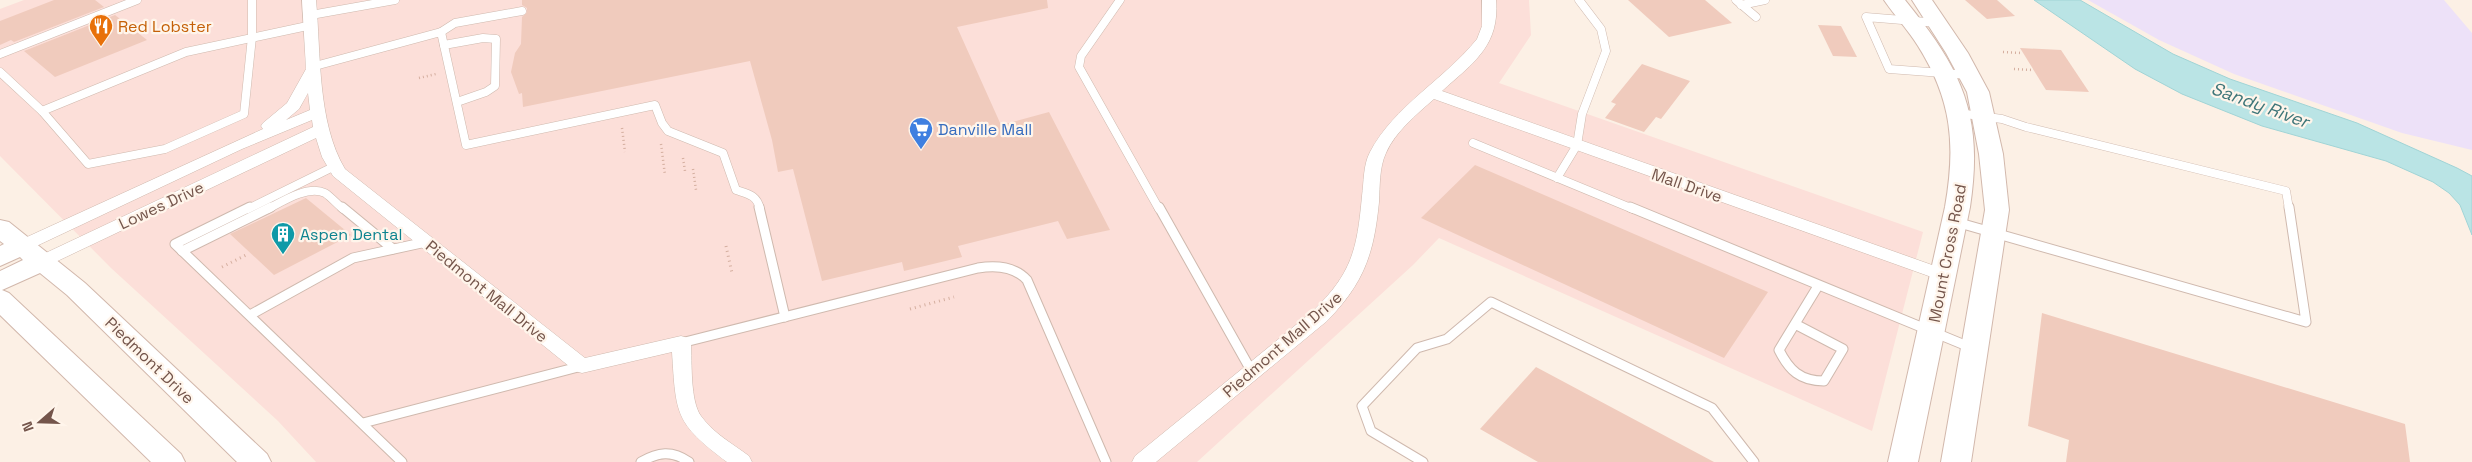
<svg xmlns="http://www.w3.org/2000/svg" width="2472" height="462" viewBox="0 0 2472 462" font-family="'Space Grotesk',sans-serif">
	<style>
		.commercial { fill: #fcdfd9 }
		.education { fill: #ede1f8 }
		.water { fill: #bae4e5; stroke: #a0d4d6 }
		.building { fill: #f0cbbd }
		.lines { fill: none; stroke-linecap: round; stroke-linejoin: round }
		.lane-far1-casing { stroke: #cfb9ae; stroke-width: 9 }
		.lane-casing { stroke: #cfb9ae; stroke-width: 11 }
		.street-casing { stroke: #cfb9ae; stroke-width: 1 }
		.secondary-casing { stroke: #d2b8ac; stroke-width: 2 }
		.path-far1 { stroke: #d5afa0; stroke-width: 2.5; stroke-dasharray: 1 3; stroke-linecap: butt }
		.path { stroke: #d5afa0; stroke-width: 3; stroke-dasharray: 1 4; stroke-linecap: butt }
		.lane-far1 { stroke: #fff; stroke-width: 8 }
		.lane { stroke: #fff; stroke-width: 9 }
		.street { fill: #fff; fill-rule: evenodd }
		.secondary { fill: #fff; fill-rule: evenodd }
		.labels { text-anchor: middle; stroke-width: 4.5; stroke-linejoin: round; paint-order: stroke }
		.food-label { font-size: 16px; fill: #c56008; stroke: #fff5eb; text-anchor: start }
		.shop-label { font-size: 16px; fill: #366cbe; stroke: #fff5eb; text-anchor: start }
		.street-label { font-size: 16px; fill: #74554b; stroke: #fff5eb }
		.culture-label { font-size: 16px; fill: #0d838f; stroke: #fff5eb; text-anchor: start }
		.water-label { font-size: 18px; font-style: italic; fill: #3f7679; stroke: #fff5eb }
	</style>
	<rect width="100%" height="100%" fill="#fcf0e5"/>
	<polygon class="commercial" points="24,0 1529,0 1531,35 1499,83 1923,232 1872,431 1439,238 1413,265 1197,462 316,462 278,421 111,268 0,156 0,9"/>
	<polygon class="education" points="2088,0 2444,0 2472,33 2472,150 2402,133 2234,74 2159,40"/>
	<polygon class="water" points="2034,0 2080,0 2173,54 2230,79 2357,123 2457,168 2472,176 2472,235 2460,205 2449,193 2433,182 2386,161 2262,126 2182,94 2135,69"/>
	<g class="building">
		<polygon points="54,0 95,0 104,7 14,42 11,40 0,45 0,21"/>
		<polygon points="522,0 1047,0 1048,8 957,27 1001,125 1049,112 1110,230 1067,239 1058,221 958,246 962,257 904,271 902,262 822,281 793,169 778,172 772,140 750,61 523,107 522,93 519,94 511,72 515,53 521,44 522,17 527,12 527,8 522,5"/>
		<polygon points="1628,0 1705,0 1732,23 1669,37"/>
		<polygon points="1965,0 1997,0 2015,16 1987,19"/>
		<polygon points="115,15 147,40 55,77 24,51"/>
		<polygon points="1818,25 1841,26 1857,57 1833,56"/>
		<polygon points="2020,48 2061,50 2089,92 2046,90"/>
		<polygon points="1642,64 1690,81 1661,119 1656,117 1644,132 1605,118 1616,104 1611,102"/>
		<polygon points="1475,165 1768,292 1724,358 1421,218"/>
		<polygon points="306,198 351,235 274,275 230,234"/>
		<polygon points="2042,313 2405,424 2410,462 2066,462 2069,440 2028,426"/>
		<polygon points="1536,367 1714,462 1538,462 1480,429"/>
	</g>
	<g class="lines">
		<g class="lane-far1-casing">
			<g id="lane-far1">
				<polyline points="1120,0 1081,56 1079,67 1159,209"/>
				<polyline points="1736,0 1756,17"/>
				<polyline points="1741,5 1765,0"/>
				<polyline points="311,15 395,0"/>
				<polyline points="1938,23 1866,17 1889,69 1969,75"/>
				<polyline points="441,32 455,23 522,11"/>
				<polyline points="444,45 483,38 496,39 495,86 486,92 457,102"/>
				<polyline points="0,54 137,0"/>
				<path d="M315,66L441,32L466,145L655,105L662,123L668,131L723,153L736,190C748,194 757,195 760,209"/>
				<polyline points="0,72 42,111 88,164 165,149 244,114 252,37 252,0"/>
				<polyline points="42,111 186,52 312,25"/>
				<polyline points="1958,113 2002,119 2026,127 2286,191 2289,209"/>
				<polyline points="1473,143 1633,209"/>
				<polyline points="1557,178 1577,145 1582,114 1606,51 1601,29 1579,0"/>
				<polyline points="248,209 335,166"/>
				<path d="M268,209C283,201 308,185 325,193C331,197 337,204 343,209"/>
			</g>
		</g>
		<g class="lane-casing">
			<g id="lane">
				<polyline points="250,207 175,244 402,462"/>
				<polyline points="342,207 393,249"/>
				<polyline points="759,207 785,317"/>
				<polyline points="1159,207 1252,372"/>
				<polyline points="1630,207 1972,348"/>
				<polyline points="1956,222 2306,322 2289,207"/>
				<polyline points="182,251 271,207"/>
				<polyline points="250,315 353,258 426,242"/>
				<path d="M1795,324L1843,349L1824,381C1800,381 1789,370 1779,350L1818,286"/>
				<path d="M681,343L978,268C996,265 1014,266 1027,280L1106,462"/>
				<polyline points="363,423 582,366"/>
				<path d="M641,462C658,452 672,450 689,462"/>
				<polyline points="1423,462 1371,431 1362,406 1417,348 1447,339 1491,302 1712,408 1754,462"/>
			</g>
		</g>
		<g class="street-casing">
			<g id="street">
				<path d="M302,0H316C321,53 317,122 345,169L585,358L681,336L688,338L691,343C692,362 690,401 701,416C713,433 733,444 749,456L752,462H727C675,423 676,415 672,352L582,373L575,371L333,176L322,157L316,138L47,266L41,268L35,266L32,262L35,258L313,127L312,120L242,149L28,250H16L13,246L16,242L263,129L261,126L263,123L287,103L306,69ZM308,93L310,110L286,120L299,109Z"/>
				<path d="M1482,0H1496C1500,46 1473,63 1442,91L1949,271L1952,275L1949,279L1943,281L1937,279L1434,99C1417,114 1395,132 1386,153C1379,168 1380,186 1379,202C1374,254 1364,283 1327,321L1156,462H1132L1135,456L1313,311C1352,273 1357,250 1362,196C1364,182 1363,165 1370,152C1394,106 1445,79 1477,39L1482,26Z"/>
			</g>
		</g>
		<g class="secondary-casing">
			<g id="secondary">
				<path d="M1884,0H1905C1962,70 1984,115 1970,207L1918,462H1888L1945,207C1956,145 1952,100 1918,46C1908,30 1895,16 1884,0Z"/>
				<polygon points="1912,0 1932,0 1968,53 1989,92 2003,154 2009,210 1971,462 1941,462 1985,210 1979,154 1967,92 1946,53"/>
				<polygon points="0,220 9,222 85,283 267,454 271,462 237,462 67,295 40,273 2,290 9,293 181,454 185,462 151,462 0,315 0,271 23,260 20,257 0,266 0,246 4,244 0,241"/>
			</g>
		</g>
		<g class="path-far1">
			<polyline points="2003,52 2022,53"/>
			<polyline points="2014,69 2033,70"/>
			<polyline points="419,78 436,74"/>
			<polyline points="622,128 625,152"/>
			<polyline points="661,144 665,175"/>
			<polyline points="683,158 685,171"/>
			<polyline points="693,169 696,190"/>
		</g>
		<g class="path">
			<polyline points="726,246 732,273"/>
			<polyline points="222,267 246,255"/>
			<polyline points="910,309 954,297"/>
		</g>
		<use href="#lane-far1" class="lane-far1"/>
		<use href="#lane" class="lane"/>
		<use href="#street" class="street"/>
		<use href="#secondary" class="secondary"/>
	</g>
	<defs>
		<g id="restaurant-pin" transform="scale(1.25)"><path d="M0 17L-7.5 6A9.5 9.5 0 1 1 7.5 6Z" fill="#e8710a" stroke="#fff5eb"/><path d="M-5-6h1v4h1v-4h1v4h1v-4h1v5L-1.5 .5V6h-2V.5L-5-1ZM5-6V6H3V1.5H1.5Q1.5-4 5-6Z" fill="#fff"/></g>
		<g id="supermarket-pin" transform="scale(1.25)"><path d="M0 17L-7.5 6A9.5 9.5 0 1 1 7.5 6Z" fill="#3f7fe0" stroke="#fff5eb"/><path d="M-6-5.5h2.5l.6 2H6L4.5 2H-2.5L-4.4-4H-6ZM-1.5 3.2a1.3 1.3 0 1 0 .1 0ZM3 3.2a1.3 1.3 0 1 0 .1 0Z" fill="#fff"/></g>
		<g id="building-pin" transform="scale(1.25)"><path d="M0 17L-7.5 6A9.5 9.5 0 1 1 7.5 6Z" fill="#0f9aa8" stroke="#fff5eb"/><path d="M-4-6H4V6H1V3H-1V6H-4ZM-2.5-4.3h1.7v1.8h-1.7ZM.8-4.3h1.7v1.8H.8ZM-2.5-1h1.7V.8h-1.7ZM.8-1h1.7V.8H.8Z" fill="#fff"/></g>
	</defs>
	<g fill-rule="evenodd">
		<use href="#restaurant-pin" x="101" y="26"/>
		<use href="#supermarket-pin" x="921" y="129"/>
		<use href="#building-pin" x="283" y="234"/>
	</g>
	<g class="labels">
		<g class="food-label">
			<text x="118" y="32">Red Lobster</text>
		</g>
		<g class="shop-label">
			<text x="938" y="135">Danville Mall</text>
		</g>
		<g class="street-label">
			<text transform="translate(1687 185) rotate(19)" y="6">Mall Drive</text>
			<text transform="translate(161 205) rotate(-25)" y="6">Lowes Drive</text>
			<text transform="translate(1947 253) rotate(-79)" y="6">Mount Cross Road</text>
			<text transform="translate(487 291) rotate(39)" y="6">Piedmont Mall Drive</text>
			<text transform="translate(1282 344) rotate(-41)" y="6">Piedmont Mall Drive</text>
			<text transform="translate(150 360) rotate(44)" y="6">Piedmont Drive</text>
		</g>
		<g class="culture-label">
			<text x="300" y="240">Aspen Dental</text>
		</g>
		<g class="water-label">
			<text transform="translate(2260 105) rotate(20)" y="6">Sandy River</text>
		</g>
	</g>
	<g transform="translate(40 422) rotate(250)" stroke="#fff5eb" stroke-width="4" paint-order="stroke">
	<path d="M0-4L9 19L0 12L-9 19Z" fill="#74554b"/>
	<text y="-8" font-size="14" font-weight="bold" text-anchor="middle" fill="#74554b">N</text>
	</g>
</svg>
